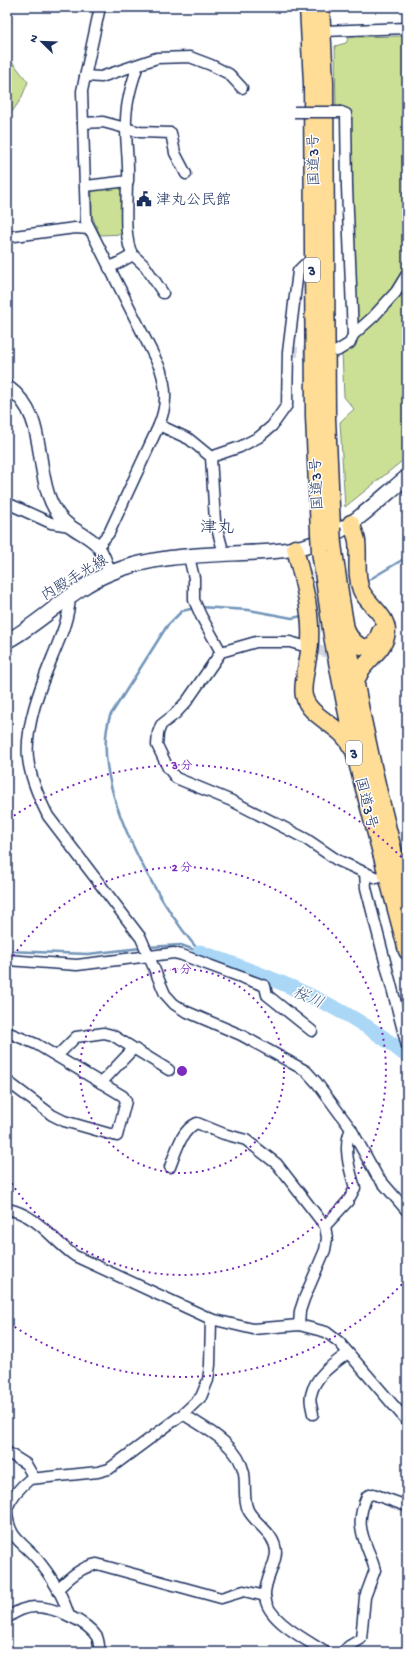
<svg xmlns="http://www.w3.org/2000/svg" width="414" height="1659" viewBox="0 0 414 1659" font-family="'Gochi Hand','Klee One',sans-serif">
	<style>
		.green { fill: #cce095; stroke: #74887a }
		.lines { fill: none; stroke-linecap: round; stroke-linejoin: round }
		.stream { stroke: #7194b9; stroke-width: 2.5 }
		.river { stroke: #aad7f6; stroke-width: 15 }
		.minor-tunnel { stroke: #d1d5df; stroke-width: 10; stroke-dasharray: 10 5; stroke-linecap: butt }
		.minor-casing { stroke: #1b2f5e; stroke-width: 13 }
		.tertiary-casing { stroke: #1b2f5e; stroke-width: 15 }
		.secondary-casing { stroke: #1b2f5e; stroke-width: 17 }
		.trunk-casing { stroke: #1b2f5e; stroke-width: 19 }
		.minor { stroke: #fff; stroke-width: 10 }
		.tertiary { stroke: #fff; stroke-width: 12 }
		.secondary { stroke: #fff; stroke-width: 14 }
		.trunk { stroke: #ffdd96; stroke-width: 16 }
		.minor-bridge-casing { stroke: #1b2f5e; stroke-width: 13; stroke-linecap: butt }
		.trunk-bridge-casing { stroke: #1b2f5e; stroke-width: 19; stroke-linecap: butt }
		.minor-bridge { stroke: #fff; stroke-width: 10 }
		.trunk-bridge { stroke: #ffdd96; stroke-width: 16 }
		.ring { fill: none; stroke: #7b2cbf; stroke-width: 2; stroke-dasharray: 2 4 }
		.labels { text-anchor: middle; stroke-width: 3; stroke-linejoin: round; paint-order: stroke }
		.shield { fill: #fff; stroke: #5f6d8e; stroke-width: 1 }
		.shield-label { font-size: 14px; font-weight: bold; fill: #1b2f5e }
		.street-label { font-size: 15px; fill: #1b2f5e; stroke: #fff }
		.poi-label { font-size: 15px; fill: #1b2f5e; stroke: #fff; text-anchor: start }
		.water-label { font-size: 16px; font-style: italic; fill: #3f5984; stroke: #fff }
		.quarter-label { font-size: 17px; fill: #1b2f5e; stroke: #fff }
		.centre { fill: #7b2cbf; stroke: #fff; stroke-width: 2 }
		.ring-label { font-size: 12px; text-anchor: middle; font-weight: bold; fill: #7b2cbf; stroke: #fff; stroke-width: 3; stroke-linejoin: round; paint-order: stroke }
	</style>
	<rect width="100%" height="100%" fill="#fff"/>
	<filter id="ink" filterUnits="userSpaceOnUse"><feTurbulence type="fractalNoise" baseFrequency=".025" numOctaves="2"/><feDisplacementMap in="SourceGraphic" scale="8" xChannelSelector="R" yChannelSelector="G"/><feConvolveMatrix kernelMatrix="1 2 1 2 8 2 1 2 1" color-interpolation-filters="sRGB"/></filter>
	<g filter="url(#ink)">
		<g class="green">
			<polygon points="407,36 407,266 392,288 360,323 355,321 349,189 349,110 336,109 335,46 346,43 349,37"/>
			<polygon points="7,62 14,64 28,82 21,99 7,119"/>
			<polygon points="125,185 126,234 100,235 92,216 92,191 95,188"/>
			<polygon points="407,284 407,457 345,507 340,422 354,409 344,397 342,352 391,307"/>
		</g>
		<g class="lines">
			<g class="stream">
				<polyline points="367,581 407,557"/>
				<polyline points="200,607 249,610 292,618 302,616"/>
				<path d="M195,608L182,611L167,626L110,716C88,784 157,902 200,952"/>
				<polyline points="148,947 181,945 200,952"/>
				<polyline points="7,951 88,954 141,948"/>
			</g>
			<path class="river" d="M200,952C273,978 348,1006 407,1056"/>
			<g class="minor-tunnel">
				<polyline points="288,352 318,351"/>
				<polyline points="304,646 339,656"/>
			</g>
			<g class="minor-casing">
				<g id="minor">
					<polyline points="323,31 407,28"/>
					<polyline points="85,76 101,77 157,58 190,57 211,65 229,74 242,88"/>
					<polyline points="341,112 346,114 347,187 353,335"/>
					<polyline points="83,123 103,122 140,132 171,133 175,153 186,174"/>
					<path d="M127,182C127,200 123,241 133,255"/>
					<path d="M86,186L128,181C129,163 126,146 126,128C125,106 131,86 138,65"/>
					<polyline points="7,237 75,228 89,229"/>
					<polyline points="109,268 133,255 145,266 163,293"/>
					<polyline points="337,351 350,343 353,335 373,317 396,292 407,274"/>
					<polyline points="159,425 189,439 211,457 215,521 224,554"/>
					<polyline points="211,457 240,447 259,437 272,426 287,405 288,352 298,271 304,265 312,262"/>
					<polyline points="7,503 51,523 70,526"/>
					<path d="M98,546L109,533L159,425C167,405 167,389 160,368L86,221L82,91L100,7"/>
					<polyline points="189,557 194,578 194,600 201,616 221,652"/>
					<path d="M70,597C69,619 60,638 52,658C40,687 25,727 28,758C30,778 39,798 48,816L141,938L165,994L174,1004L185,1011L241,1035L306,1071L317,1083L351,1129L377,1176L407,1211"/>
					<polyline points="304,646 290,642 256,642 221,652 187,701 175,714 161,725 158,733 157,745 168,768 176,778 232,801 283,827 306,839 337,860 377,878"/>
					<polyline points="365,872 366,888 407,1046"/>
					<polyline points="7,960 77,965 174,953 182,955 265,986 267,995 312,1031"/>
					<polyline points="7,1032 36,1044 123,1096 126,1101 117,1136 64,1121 52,1115 7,1081"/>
					<polyline points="57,1056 76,1037 104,1033 112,1035 169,1070"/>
					<polyline points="101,1083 133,1049"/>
					<path d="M170,1167C176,1152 181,1130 197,1123L224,1134L246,1140L277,1164L325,1226L327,1238L325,1250L304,1299L300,1311L299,1325"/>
					<path d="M7,1209C38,1215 51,1239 75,1256L211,1319L253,1329L299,1325L326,1332L339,1342L407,1421"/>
					<path d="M325,1226L348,1201L355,1188C350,1171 342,1146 351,1129"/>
					<path d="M183,1414C206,1429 238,1444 244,1473C246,1485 243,1499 248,1510C256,1525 275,1533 276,1552C276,1565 264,1581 265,1596C266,1620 307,1640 325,1652"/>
					<path d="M313,1414C312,1408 309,1400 311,1395C315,1376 333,1364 348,1353"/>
					<polyline points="7,1452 26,1464 34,1478"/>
					<path d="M7,1508C12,1496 20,1487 30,1479L98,1472L109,1469L183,1414L201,1397L208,1380L210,1365L211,1319"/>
					<path d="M7,1511C9,1540 21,1540 37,1559C51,1576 63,1595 69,1616"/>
					<path d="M58,1589C70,1577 81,1567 97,1564L221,1598L244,1591L265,1596"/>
					<path d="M7,1618C15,1612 24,1607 35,1607C54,1607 87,1621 97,1637C99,1641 99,1648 100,1652"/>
					<path d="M343,1652L349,1646L361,1639L365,1597L375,1570C367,1541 352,1529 367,1496L373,1494L407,1506"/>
				</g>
			</g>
			<g class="tertiary-casing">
				<path id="tertiary" d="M7,386C45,414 35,454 48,494C52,506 59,518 70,526C79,533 89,536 97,545C103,552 106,564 110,573"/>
			</g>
			<g class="secondary-casing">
				<path id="secondary" d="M7,641C43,622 72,588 110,573C151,556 198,555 242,553C270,552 299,551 325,539C356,524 381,498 407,477"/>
			</g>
			<g class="trunk-casing">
				<g id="trunk">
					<polyline points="308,7 312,83 314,416 319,533"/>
					<polyline points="321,7 325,82 327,418 332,528"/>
					<path d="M351,523C353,529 356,535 357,541C359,557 355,575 361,590C367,605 392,617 386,637C383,649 370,658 362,669C359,674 357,680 354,685"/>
					<path d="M333,544C349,665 374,783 407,901"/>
					<path d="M295,548C302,578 312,611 310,642C310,656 301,684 304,696C309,718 342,725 351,747"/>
					<polyline points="320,551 332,636 355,755 407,951"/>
					<path d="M346,630C355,648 372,656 380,632"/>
				</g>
			</g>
			<use href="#minor" class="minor"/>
			<use href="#tertiary" class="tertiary"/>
			<use href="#secondary" class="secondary"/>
			<use href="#trunk" class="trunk"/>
			<g class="minor-bridge-casing">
				<polyline id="minor-bridge" points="294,112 341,112"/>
			</g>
			<g class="trunk-bridge-casing">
				<g id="trunk-bridge">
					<polyline points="332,528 333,544"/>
					<polyline points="319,533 320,551"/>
				</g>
			</g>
			<use href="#minor-bridge" class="minor-bridge"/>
			<use href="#trunk-bridge" class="trunk-bridge"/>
		</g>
	</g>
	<g class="ring">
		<circle cx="182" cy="1071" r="102"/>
		<path d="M7 966A204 204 0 1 1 7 1176"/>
		<path d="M406 1280A306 306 0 0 1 9 1323M9 819A306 306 0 0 1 406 862"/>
	</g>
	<defs>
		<g id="civic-bare" transform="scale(1.2)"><path d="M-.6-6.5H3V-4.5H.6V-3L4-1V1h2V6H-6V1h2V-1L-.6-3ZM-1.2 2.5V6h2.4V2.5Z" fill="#1b2f5e" stroke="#fff" stroke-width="2.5" paint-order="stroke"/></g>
	</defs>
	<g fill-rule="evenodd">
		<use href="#civic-bare" x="144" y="199"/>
	</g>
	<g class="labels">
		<g class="shield">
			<rect x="304" y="258" width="16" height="24" rx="3"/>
			<rect x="346" y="741" width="16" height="24" rx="3"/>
		</g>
		<g class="shield-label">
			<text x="312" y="275">3</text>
			<text x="354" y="758">3</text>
		</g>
		<g class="street-label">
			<text transform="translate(313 160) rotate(-91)" y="5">国道3号</text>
			<text transform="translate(316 484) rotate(-93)" y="5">国道3号</text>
			<text transform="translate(74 577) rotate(-31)" y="5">内殿手光線</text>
			<text transform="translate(367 803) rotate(76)" y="5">国道3号</text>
		</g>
		<g class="poi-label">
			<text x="156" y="204">津丸公民館</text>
		</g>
		<g class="water-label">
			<text transform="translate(309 996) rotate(24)" y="6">桜川</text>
		</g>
		<g class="quarter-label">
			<text x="217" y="532">津丸</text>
		</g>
	</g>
	<circle cx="182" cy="1071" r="6" class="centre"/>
	<g class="ring-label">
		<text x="182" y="769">3 分</text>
		<text x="182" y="871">2 分</text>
		<text x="182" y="973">1 分</text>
	</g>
	<rect width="414" height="1659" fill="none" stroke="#fff" stroke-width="24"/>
	<rect x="12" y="12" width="390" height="1635" fill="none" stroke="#1b2f5e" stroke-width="1.5" filter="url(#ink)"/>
	<g transform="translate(42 42) rotate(293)" stroke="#ffffff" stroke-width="3" paint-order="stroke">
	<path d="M0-3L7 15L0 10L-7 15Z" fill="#1b2f5e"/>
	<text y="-6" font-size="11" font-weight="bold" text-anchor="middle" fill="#1b2f5e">N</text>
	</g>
</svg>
